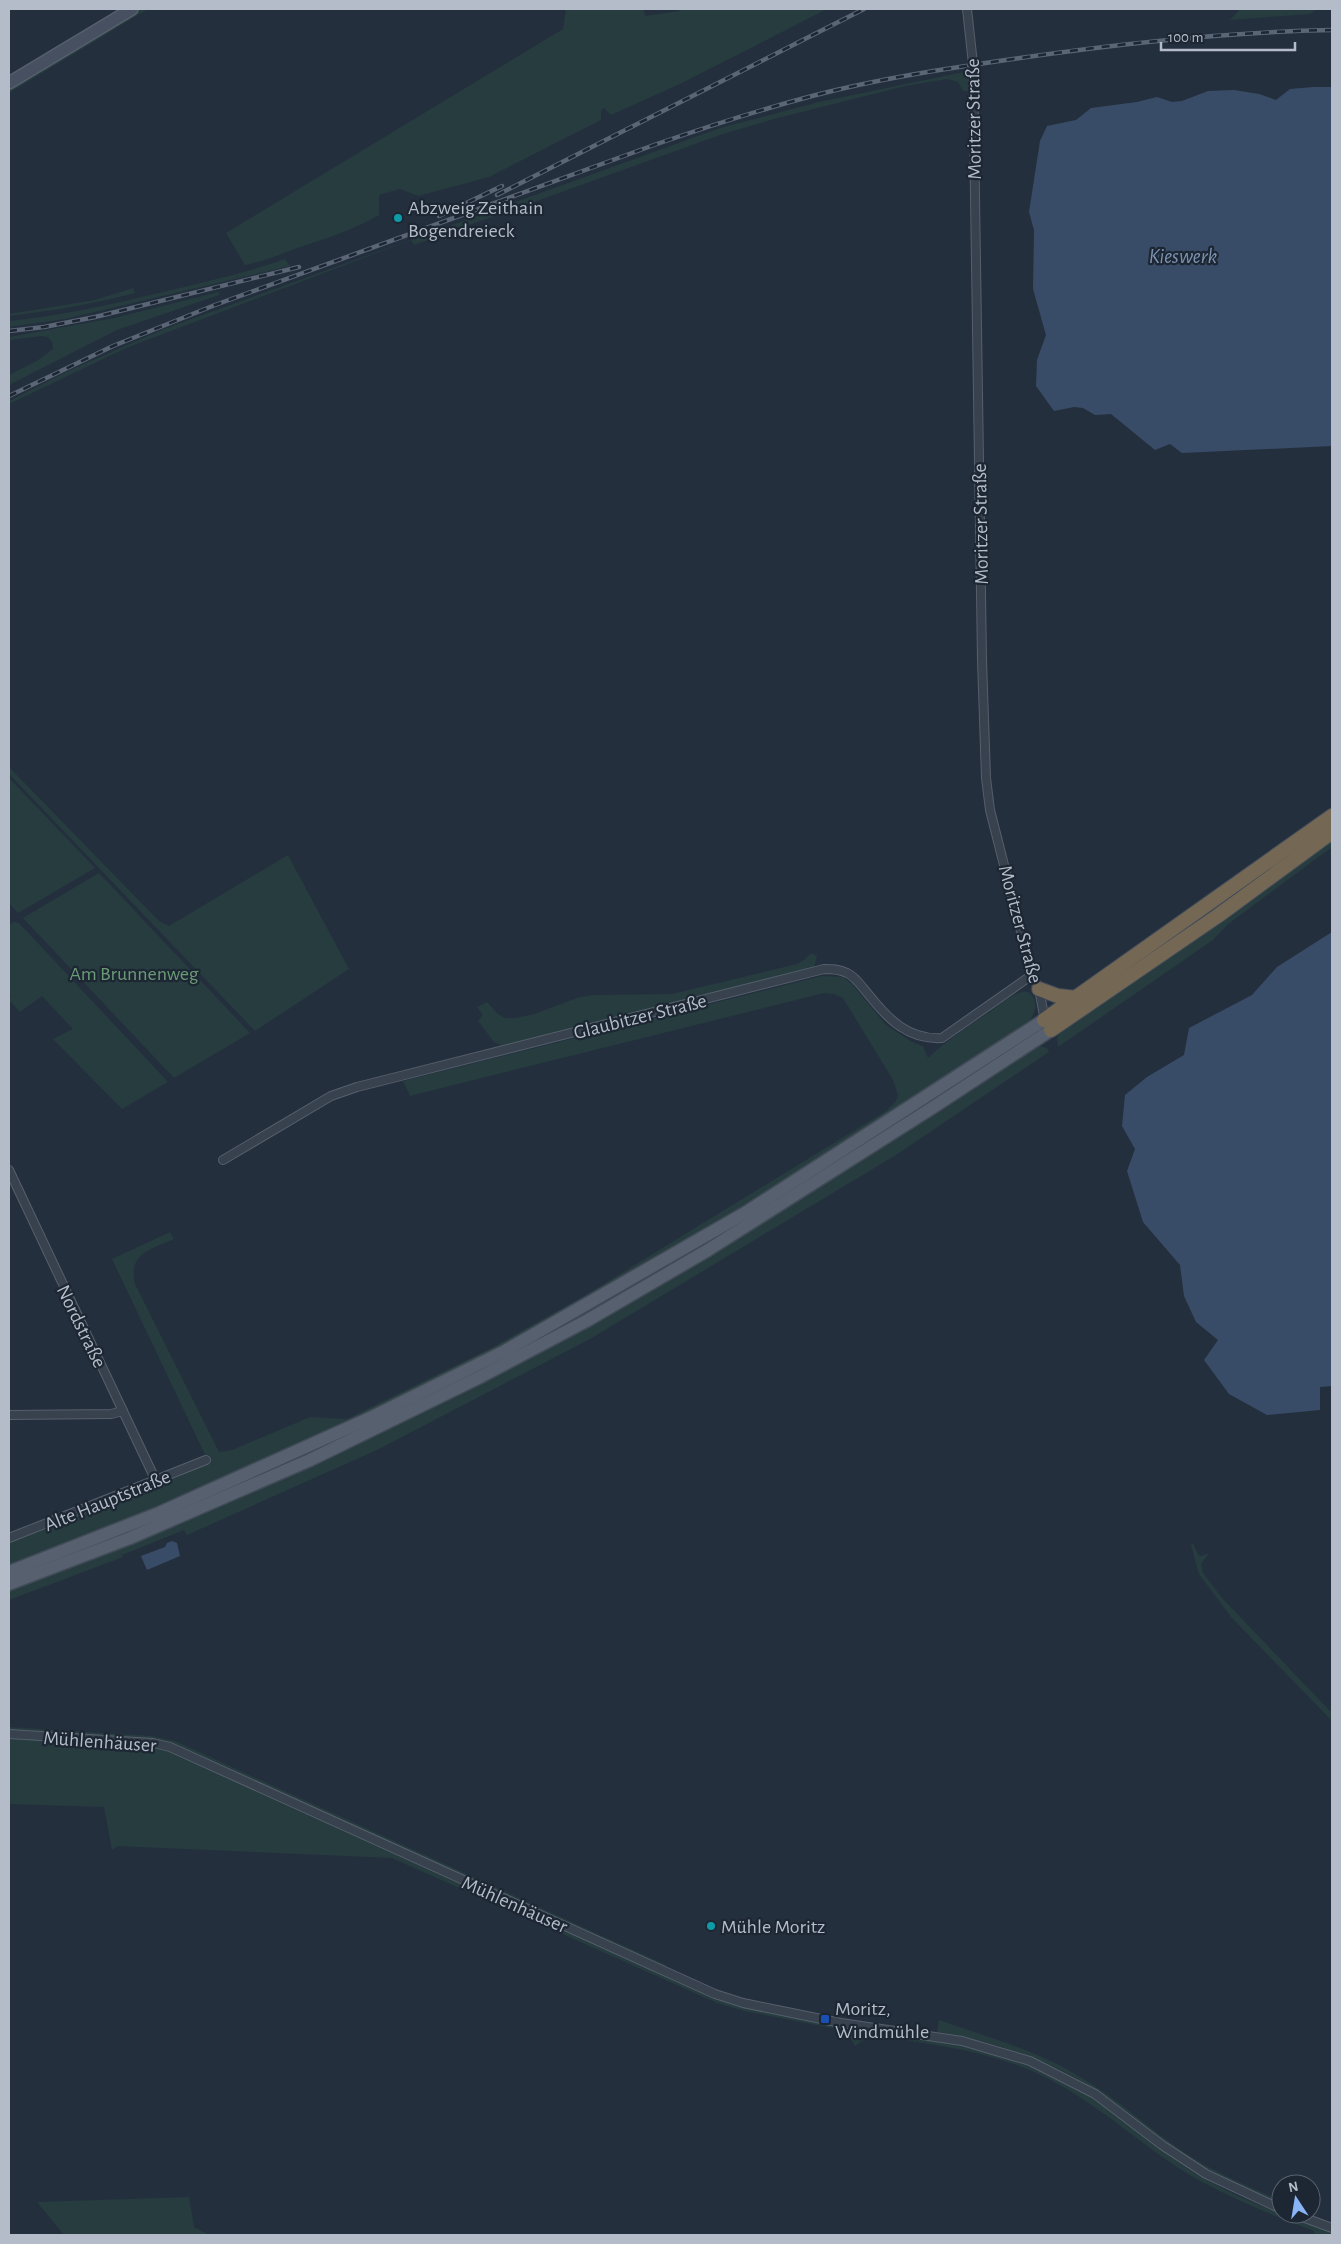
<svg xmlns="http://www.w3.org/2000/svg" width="1341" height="2244" viewBox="0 0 1341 2244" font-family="'Alegreya Sans',sans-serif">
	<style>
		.green { fill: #263c3f }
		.water { fill: #394c67 }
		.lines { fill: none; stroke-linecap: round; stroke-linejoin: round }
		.street-casing { stroke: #565f6c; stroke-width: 10 }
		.secondary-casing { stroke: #565f6c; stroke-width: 14 }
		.primary-casing { stroke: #414a57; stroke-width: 15 }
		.highway-casing { stroke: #434c59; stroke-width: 16 }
		.street { stroke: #38414e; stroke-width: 8 }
		.secondary { stroke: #465061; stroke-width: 11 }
		.primary { stroke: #56606e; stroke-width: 12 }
		.highway { stroke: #746855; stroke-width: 14 }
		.rail-casing { stroke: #5a6575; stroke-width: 4.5 }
		.rail { stroke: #1d2633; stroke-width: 2.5; stroke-dasharray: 8; stroke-linecap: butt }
		.culture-dot { fill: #0f9aa8; stroke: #1d2633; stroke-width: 2 }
		.transit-dot { fill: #1a4fb4; stroke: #1d2633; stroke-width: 2 }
		.labels { text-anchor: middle; stroke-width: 4.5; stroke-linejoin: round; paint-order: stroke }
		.street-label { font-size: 20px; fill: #b4bcc9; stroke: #1d2633 }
		.poi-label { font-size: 20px; fill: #b4bcc9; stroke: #1d2633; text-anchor: start }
		.park-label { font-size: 20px; fill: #6b9a76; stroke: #1d2633 }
		.water-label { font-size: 21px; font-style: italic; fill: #7c92b1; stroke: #1d2633 }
	</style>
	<rect width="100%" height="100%" fill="#242f3e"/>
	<g class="green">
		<polygon points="140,9 148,9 9,93 9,88"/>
		<path d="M566,9H644L645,16L679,11V9H827L682,83L611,115L604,108L601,110V120L489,177L418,196L400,189L379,195V215C354,230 327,238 300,247C282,254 264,261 245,265L226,233L563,29Z"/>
		<polygon points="1240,9 1317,9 1310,14 1230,20"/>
		<polygon points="968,71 969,91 963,91 958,82 947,79 905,86 774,119 723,134 414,245 411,240 126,348 9,404 9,401 70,370 164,329 720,128 819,102"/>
		<path d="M285,259L290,266L65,319L9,327V321C61,316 112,304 163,292C204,282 246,273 285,259Z"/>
		<path d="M133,288L135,293C93,304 51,311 9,316V314L95,300Z"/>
		<polygon points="219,292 219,295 117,330 9,385 9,375 37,361 53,349 52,342 48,337 42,336 9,340 9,337 114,318"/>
		<polygon points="9,767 159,921 169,926 288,855 349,969 255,1031 9,774"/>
		<polygon points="9,778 95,868 18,913 9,903"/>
		<polygon points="1332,838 1332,847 1227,925 1213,940 1058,1047 1057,1039 1060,1030"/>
		<polygon points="99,873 250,1033 174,1078 23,918"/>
		<polygon points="14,922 19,923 168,1082 122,1109 53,1039 73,1029 42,996 20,1012 9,1000 11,996 9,993 9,925"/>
		<polygon points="811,953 817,956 814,968 504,1047 494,1042 478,1021 483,1015 477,1007 487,1002 498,1014 505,1018 516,1018 534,1014 577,998 592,995 672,994 797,964 805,959"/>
		<path d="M822,976L843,977L852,984L886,1025L912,1042L923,1046L928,1058C947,1040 968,1026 990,1012C999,1005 1011,995 1022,992C1027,990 1032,994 1034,999C1038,1008 1033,1016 1028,1023L894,1113L669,1254L479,1359L337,1428L184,1497L9,1566V1543L167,1481L208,1461L112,1259L170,1232L174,1239C150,1250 128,1253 135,1284L219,1452L232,1450L310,1417L347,1419L493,1347L584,1296L886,1111L896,1101L898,1095L893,1080L843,998L834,994L824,993L410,1096L403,1081Z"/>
		<polygon points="1039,1046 1047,1048 1049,1052 896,1155 590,1339 377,1450 187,1535 184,1530 122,1555 123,1557 9,1600 9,1590 119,1548 217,1508 297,1473 443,1402 718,1250"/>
		<polygon points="1193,1543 1198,1555 1201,1556 1209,1553 1201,1564 1203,1573 1223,1599 1332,1713 1332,1721 1231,1617 1199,1574 1191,1545"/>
		<polygon points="9,1727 151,1736 175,1741 666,1965 665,1967 171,1743 153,1740 9,1730"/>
		<polygon points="9,1738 146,1747 171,1751 712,1997 744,2007 835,2025 837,2029 744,2011 717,2003 392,1858 117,1846 112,1850 104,1807 9,1804"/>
		<path d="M939,2020C985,2036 1035,2050 1077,2075C1116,2097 1148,2128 1185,2153C1215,2173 1249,2186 1281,2201V2205C1249,2190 1215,2177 1185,2157C1154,2138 1128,2111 1097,2091C1050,2060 992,2041 937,2032Z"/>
		<path d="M849,2028C886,2035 924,2037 961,2044C998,2051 1038,2066 1071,2084C1110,2106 1142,2137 1178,2162C1220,2192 1284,2216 1332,2232V2235H1314V2231C1267,2213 1219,2194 1177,2167C1126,2133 1084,2092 1025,2068C976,2049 923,2043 871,2035L855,2046L848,2034Z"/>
		<polygon points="189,2197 194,2227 209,2235 64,2235 37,2202"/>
	</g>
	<g class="water">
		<polygon points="1313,87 1332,87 1332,446 1182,453 1170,444 1155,450 1111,414 1095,415 1083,408 1074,407 1054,411 1036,386 1037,360 1046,335 1033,289 1034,230 1029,212 1040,141 1047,126 1076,120 1091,108 1137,102 1157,97 1172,102 1182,101 1208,91 1234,90 1259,94 1276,100 1290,89"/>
		<polygon points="1332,932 1332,1386 1320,1387 1320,1410 1267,1415 1229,1394 1204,1360 1218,1340 1196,1322 1184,1296 1180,1265 1143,1222 1127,1171 1135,1149 1122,1126 1125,1095 1147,1077 1184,1055 1189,1028 1252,995 1277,967"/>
		<polygon points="172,1541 177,1543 180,1556 147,1570 141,1556 165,1547 167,1543"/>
	</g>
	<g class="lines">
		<g class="street-casing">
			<g id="street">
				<polyline points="967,9 973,64 982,660 986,778 990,810 1032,975 1039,989 1045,1021"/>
				<path d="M223,1160L331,1096L357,1087L824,969C832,969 839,969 847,973C856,977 862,987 869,995C888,1019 908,1040 942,1038L1032,975"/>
				<polyline points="9,1170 156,1481"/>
				<polyline points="9,1415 111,1414 123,1411"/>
				<polyline points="9,1538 206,1460"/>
				<polyline points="9,1734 153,1743 170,1747 715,1994 743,2003 841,2023 962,2041 1030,2061 1095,2094 1162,2145 1206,2174 1281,2209"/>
				<polyline points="1294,2214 1332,2228"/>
			</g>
		</g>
		<g class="secondary-casing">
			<polyline id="secondary" points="9,83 132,9"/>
		</g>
		<g class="primary-casing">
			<g id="primary">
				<polyline points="9,1572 159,1513 370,1418 505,1351 745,1213 1044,1020"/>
				<polyline points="9,1584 130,1538 310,1460 480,1377 588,1320 708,1250 932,1108 1051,1030"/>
			</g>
		</g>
		<g class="highway-casing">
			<g id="highway">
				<polyline points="1039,989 1058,996 1077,998"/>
				<polyline points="1044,1020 1332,816"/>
				<polyline points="1051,1030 1219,915 1332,832"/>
			</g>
		</g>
		<use href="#street" class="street"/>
		<use href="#secondary" class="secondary"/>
		<use href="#primary" class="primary"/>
		<use href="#highway" class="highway"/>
		<g class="rail-casing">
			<g id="rail">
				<polyline points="497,195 864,9"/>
				<polyline points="439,216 502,186"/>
				<polyline points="9,331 44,327 95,317 299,267"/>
				<path d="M9,396L113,346L215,305L654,145C706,127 759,110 812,96C881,78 951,68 1020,58C1123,43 1228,32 1332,30"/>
			</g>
		</g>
		<use href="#rail" class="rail"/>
	</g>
	<g class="culture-dot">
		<circle cx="398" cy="218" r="5"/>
		<circle cx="711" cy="1926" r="5"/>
	</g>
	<rect class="transit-dot" x="820" y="2014" width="10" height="10" rx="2.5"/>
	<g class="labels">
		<g class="street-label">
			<text transform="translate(973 119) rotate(-91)" y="7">Moritzer Straße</text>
			<text transform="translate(980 524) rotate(-91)" y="7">Moritzer Straße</text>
			<text transform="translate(1021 924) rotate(75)" y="7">Moritzer Straße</text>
			<text transform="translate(640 1016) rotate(-14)" y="7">Glaubitzer Straße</text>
			<text transform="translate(82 1326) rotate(64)" y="7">Nordstraße</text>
			<text transform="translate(107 1500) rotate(-22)" y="7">Alte Hauptstraße</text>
			<text transform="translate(100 1741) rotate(4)" y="7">Mühlenhäuser</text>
			<text transform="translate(515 1904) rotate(24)" y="7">Mühlenhäuser</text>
		</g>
		<g class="poi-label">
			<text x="408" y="214">Abzweig Zeithain<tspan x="408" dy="23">Bogendreieck</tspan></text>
			<text x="721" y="1933">Mühle Moritz</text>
			<text x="835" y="2015">Moritz,<tspan x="835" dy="23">Windmühle</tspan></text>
		</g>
		<g class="park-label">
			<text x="134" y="980">Am Brunnenweg</text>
		</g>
		<g class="water-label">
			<text x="1183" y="263">Kieswerk</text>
		</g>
	</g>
	<rect width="1341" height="2244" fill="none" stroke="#b4bcc9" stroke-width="20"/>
	<g transform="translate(1296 2199) rotate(348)"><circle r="24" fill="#1d2633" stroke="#59626f"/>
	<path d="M0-4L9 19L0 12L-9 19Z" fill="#8ab4f8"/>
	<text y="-8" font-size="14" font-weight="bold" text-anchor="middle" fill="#b4bcc9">N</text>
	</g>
	<path d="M1161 42v8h134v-8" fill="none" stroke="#b4bcc9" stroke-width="2.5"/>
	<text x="1168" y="42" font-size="15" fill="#b4bcc9" stroke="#1d2633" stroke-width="4" paint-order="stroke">100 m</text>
</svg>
